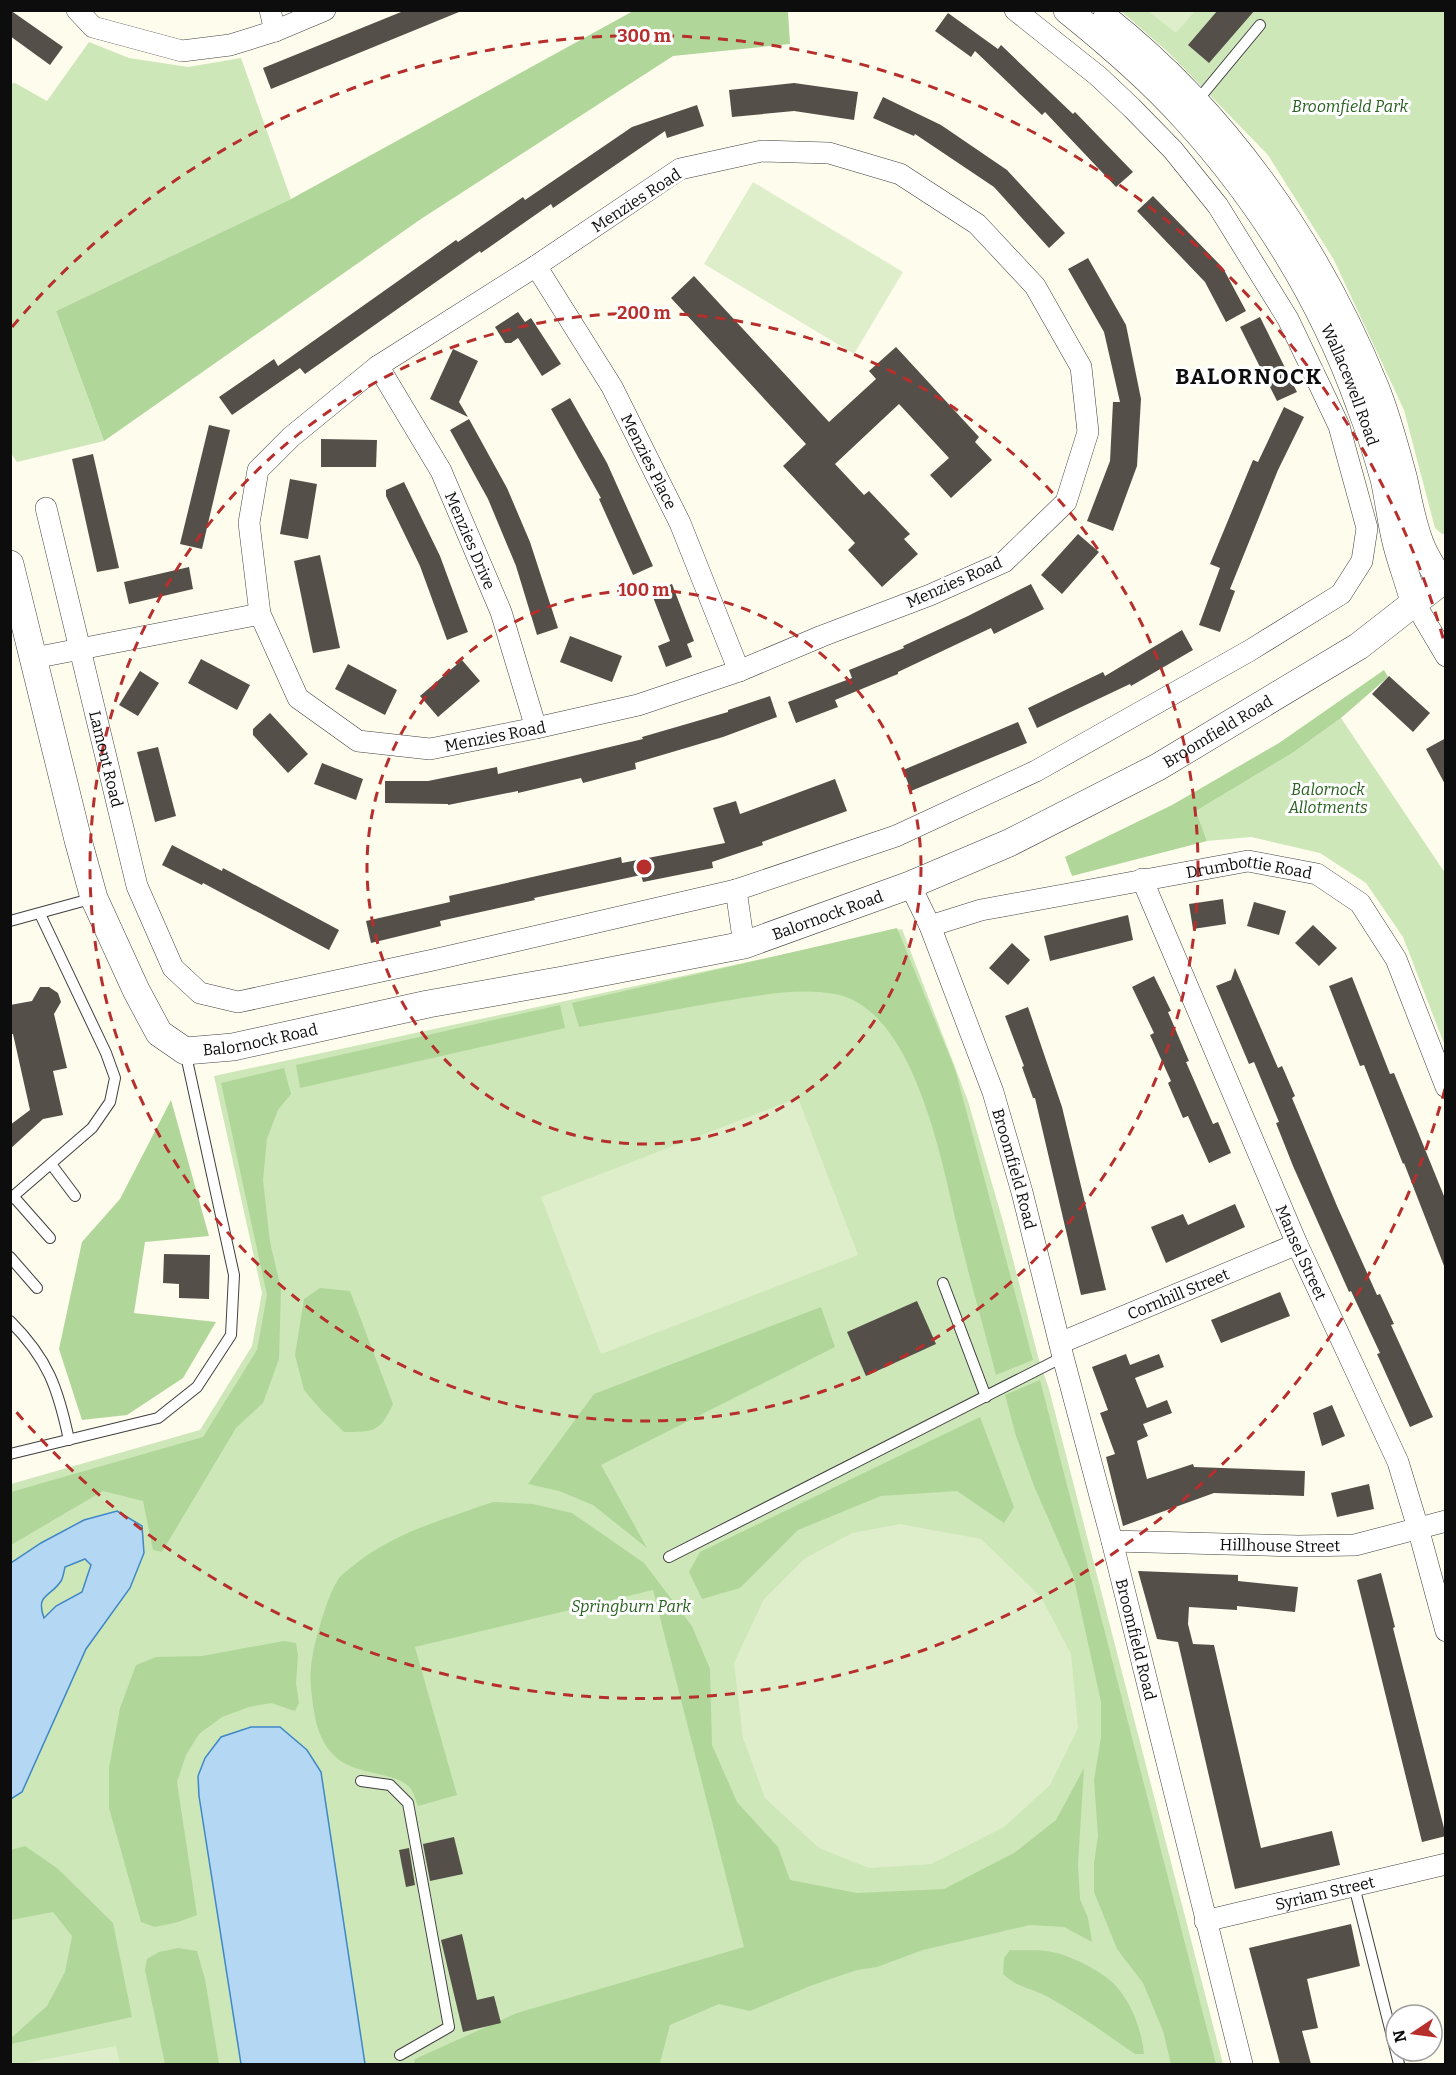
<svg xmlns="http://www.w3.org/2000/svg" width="1456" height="2075" viewBox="0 0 1456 2075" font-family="Bitter,serif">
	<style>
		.green { fill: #cde7b9 }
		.forest { fill: #b0d799 }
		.pitch { fill: #dfeeca }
		.water { fill: #b4d7f3; stroke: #3f87c6; stroke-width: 1.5; fill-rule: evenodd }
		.building { fill: #554f4a }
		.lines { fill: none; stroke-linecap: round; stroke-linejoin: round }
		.service-casing { stroke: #404040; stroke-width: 12 }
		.minor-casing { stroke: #404040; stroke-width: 22 }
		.tertiary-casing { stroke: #404040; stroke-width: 28 }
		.service { stroke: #fff; stroke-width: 10 }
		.minor { stroke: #fff; stroke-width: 21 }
		.tertiary { stroke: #fff; stroke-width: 27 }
		.ring { fill: none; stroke: #b62f2c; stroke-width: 3; stroke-dasharray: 10 8 }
		.labels { text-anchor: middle; stroke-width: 6; stroke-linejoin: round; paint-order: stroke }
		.park-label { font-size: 16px; font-style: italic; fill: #296120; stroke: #fff }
		.street-label { font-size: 16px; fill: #0d0d0d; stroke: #fff }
		.district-label { font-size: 22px; font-weight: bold; letter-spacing: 1.5px; fill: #0d0d0d; stroke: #fff }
		.centre { fill: #b62f2c; stroke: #fff; stroke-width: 3 }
		.ring-label { font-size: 18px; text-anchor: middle; font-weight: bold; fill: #b62f2c; stroke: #fff; stroke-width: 6; stroke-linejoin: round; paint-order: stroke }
	</style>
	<rect width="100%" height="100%" fill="#fefced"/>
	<g class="green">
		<polygon points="1121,11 1445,11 1445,534 1442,534 1435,528 1404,410 1334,260 1268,155 1168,52"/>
		<polygon points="89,42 129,58 188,67 241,58 291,199 56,311 104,441 17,462 10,452 10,84 15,83 47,101"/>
		<polygon points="1341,718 1445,873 1445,1046 1403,937 1366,883 1320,853 1251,837 1207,841 1196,811 1294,752"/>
		<polygon points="902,929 968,1101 1004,1225 1039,1360 1049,1389 1223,2064 11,2064 11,1484 200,1430 252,1346 262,1293 214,1076"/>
	</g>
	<g class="forest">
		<polygon points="635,10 788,11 790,44 673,56 421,219 104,441 56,311 291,199"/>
		<polygon points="1384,670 1388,677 1341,718 1294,752 1196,811 1207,841 1072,876 1065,857 1172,805 1279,743"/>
		<path d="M897,928L955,1069L1033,1360L996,1375C984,1328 970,1281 959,1234C943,1168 916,1009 835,994C796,987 756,996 718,1002C671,1010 625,1019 579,1027L572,1003Z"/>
		<polygon points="560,1005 565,1028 300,1088 296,1065"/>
		<polygon points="284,1068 291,1094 278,1110 267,1139 263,1180 270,1242 281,1289 279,1359 263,1403 236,1428 162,1552 153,1550 143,1501 103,1491 11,1545 11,1492 203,1437 257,1350 267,1295 221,1083"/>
		<polygon points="171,1100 209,1236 145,1242 134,1313 216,1322 183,1378 127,1415 82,1420 59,1349 82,1242 120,1199"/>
		<path d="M320,1288L350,1291L393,1404C380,1432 374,1432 344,1432L321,1410L304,1390L295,1355L304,1299Z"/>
		<polygon points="821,1307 835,1347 601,1465 647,1548 593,1505 559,1491 528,1484 594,1394"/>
		<polygon points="1040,1380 1216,2064 1171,2064 1163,2031 1143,1983 1117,1949 1094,1892 1094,1863 1098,1836 1094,1780 1101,1737 1101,1702 1073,1575 1034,1486 1016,1436 1005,1395"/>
		<polygon points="980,1417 1014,1507 1004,1523 957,1491 881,1496 798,1530 740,1588 702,1599 689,1572 700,1552"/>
		<path d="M493,1502L533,1504L572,1513L644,1563L692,1626L710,1669L712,1745L737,1802L778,1847L790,1880L857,1893L944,1889L1014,1853L1056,1820L1084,1768L1078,1864L1080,1899L1088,1918L1092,1942L1064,1927L1030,1925L923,1950L877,1967L857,1970L810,1986L750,2011L719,2004L670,2025L660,2063L657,2064H497L495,2063L414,2064L415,2059L517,2013L744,1947L653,1590L415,1647L457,1795L418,1806C416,1801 414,1794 411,1789C397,1771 357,1776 337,1758C316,1740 314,1714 311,1688C309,1666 314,1646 320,1625C324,1612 331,1589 339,1578C342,1574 348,1570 353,1566C392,1533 445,1519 493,1502Z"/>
		<polygon points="284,1641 296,1643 298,1655 296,1683 299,1703 295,1711 271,1703 249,1707 222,1717 199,1734 186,1755 177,1782 197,1915 178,1922 155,1927 141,1922 109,1808 109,1768 120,1708 136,1665 156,1657 202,1656"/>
		<polygon points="25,1846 57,1868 113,1923 132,2017 11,2044 11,2038 47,2006 65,1972 72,1936 53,1912 11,1920 11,1850"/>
		<polygon points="178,1948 197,1951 205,1979 219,2064 165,2064 145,1970 147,1959 159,1952"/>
		<path d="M1010,1950C1023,1951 1038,1949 1052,1952C1070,1955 1104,1972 1116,1986C1132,2004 1142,2031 1144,2054H1135C1106,2034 1079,2014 1048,1997C1030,1987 1019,1989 1003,1974L1004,1958Z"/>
	</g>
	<g class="pitch">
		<polygon points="1148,11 1195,11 1176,33"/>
		<polygon points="753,182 903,272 854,354 704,264"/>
		<polygon points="798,1098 858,1255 601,1354 541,1197"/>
		<polygon points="900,1524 981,1539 1041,1597 1071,1654 1078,1728 1050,1785 1004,1827 931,1864 869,1868 819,1848 765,1798 743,1738 734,1663 764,1599 804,1559 852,1533"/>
		<polygon points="116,2046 120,2064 19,2064"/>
	</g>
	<g class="water">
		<path d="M117,1511L142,1526L144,1553L130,1588L86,1649L22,1792L11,1799V1563L41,1543L84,1520ZM85,1559L91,1565L82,1592L56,1606L44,1618C35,1594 51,1597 61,1581C63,1578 64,1571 65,1567Z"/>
		<polygon points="251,1727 280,1727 307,1750 321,1772 365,2064 241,2064 199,1796 198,1776 205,1758 221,1737"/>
	</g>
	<g class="building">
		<polygon points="10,10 63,47 50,65 10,36"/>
		<polygon points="406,10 459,12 271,89 263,68"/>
		<polygon points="1218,10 1255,10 1209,63 1188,45"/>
		<polygon points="948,13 998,49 1001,45 1073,114 1075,112 1133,172 1116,187 1045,112 1042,115 975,51 971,57 935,31"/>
		<polygon points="794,83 858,92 854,120 794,111 732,117 729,90"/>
		<polygon points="883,97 941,125 1007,170 1065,233 1049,248 994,187 915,134 914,136 873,118"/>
		<polygon points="697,105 704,126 667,138 665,131 553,208 551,204 481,253 480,251 305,374 300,368 232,415 219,397 274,359 278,366 456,240 458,242 523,197 525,200 632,127"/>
		<polygon points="1153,196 1223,268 1246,311 1226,322 1205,282 1137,211"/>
		<polygon points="1088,258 1126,325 1141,399 1137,466 1113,531 1087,521 1110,461 1113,402 1120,402 1104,332 1068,269"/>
		<polygon points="694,276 829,422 876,379 869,371 896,347 979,437 975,442 992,460 951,498 930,475 949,458 899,404 835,464 864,495 869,491 910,534 904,539 918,554 882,587 848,550 855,543 783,466 806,444 671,298"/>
		<polygon points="518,312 525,322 531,318 561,364 542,376 518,338 511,343 505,343 495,327"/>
		<polygon points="1260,317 1297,392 1277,401 1240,327"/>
		<polygon points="453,349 478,361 459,402 468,417 430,399"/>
		<polygon points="570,398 607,463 653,566 633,575 599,499 601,498 551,409"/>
		<polygon points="1284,407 1304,417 1278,470 1230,589 1235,591 1220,632 1199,625 1220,568 1210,564 1253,460 1258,462"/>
		<polygon points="469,419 507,488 530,542 558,628 537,635 516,566 488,499 450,430"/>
		<polygon points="209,425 230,430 202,549 180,544"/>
		<polygon points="321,439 377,440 376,467 321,467"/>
		<polygon points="93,454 119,568 97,572 72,459"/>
		<polygon points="290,479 317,484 308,539 280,534"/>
		<polygon points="404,482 440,556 468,632 447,640 420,566 386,496 386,490"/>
		<polygon points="1078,534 1099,552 1062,594 1041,575"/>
		<polygon points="320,555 340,648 313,653 294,561"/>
		<polygon points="189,567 193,589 129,604 124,582"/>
		<polygon points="672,584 694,641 687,644 692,657 666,667 658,646 670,641 651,592"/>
		<polygon points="1031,584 1044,609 994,634 991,628 898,672 898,674 835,700 838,707 796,723 788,702 852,678 849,670 904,648 903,646 968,616"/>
		<polygon points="1182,630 1193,650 1131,686 1130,684 1037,728 1028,708 1103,672 1105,676"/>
		<polygon points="570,636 622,656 612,682 560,662"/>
		<polygon points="201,659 250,685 237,710 188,683"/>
		<polygon points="462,660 480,681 438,717 420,696"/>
		<polygon points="348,664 397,690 385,715 335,689"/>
		<polygon points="140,671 159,683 138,716 119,705"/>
		<polygon points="1389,676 1430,713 1413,732 1372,694"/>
		<polygon points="770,696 777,717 723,737 635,763 636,769 583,783 581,778 518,793 518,791 448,805 448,804 385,803 385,781 428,781 497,767 498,774 643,739 642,737 728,712 728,710"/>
		<polygon points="270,713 308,754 288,773 253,735 253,729"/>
		<polygon points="1018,722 1027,743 911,791 903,770"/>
		<polygon points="1446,738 1446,786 1426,749"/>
		<polygon points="158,747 176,816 155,822 137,752"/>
		<polygon points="322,763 363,779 356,800 314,784"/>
		<polygon points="835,779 847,811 762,842 763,845 712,862 713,868 643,882 641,875 534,898 535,900 440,921 441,926 371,943 366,921 450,902 449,896 621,857 622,863 725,843 713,808 736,801 740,814"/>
		<polygon points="172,845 222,871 223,868 339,930 329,950 203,883 202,885 162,865"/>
		<polygon points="1223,899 1226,924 1193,929 1189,904"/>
		<polygon points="1254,902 1286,911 1279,935 1247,926"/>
		<polygon points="1128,915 1133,940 1050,961 1044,936"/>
		<polygon points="1313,925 1337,948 1319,966 1295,943"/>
		<polygon points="1012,943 1030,960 1008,985 989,968"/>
		<polygon points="1235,968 1278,1068 1282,1066 1295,1096 1292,1098 1337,1206 1377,1295 1380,1294 1394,1324 1391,1325 1433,1417 1410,1427 1377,1354 1380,1353 1351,1291 1349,1292 1293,1166 1276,1123 1279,1122 1254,1062 1249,1064 1216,986 1231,980"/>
		<polygon points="1154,976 1171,1011 1168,1012 1189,1061 1186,1062 1213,1124 1218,1122 1231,1153 1209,1163 1188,1116 1183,1118 1168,1083 1171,1081 1150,1035 1154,1033 1132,987"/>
		<polygon points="1352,977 1390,1074 1394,1073 1446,1201 1446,1271 1404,1163 1403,1164 1364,1065 1360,1066 1329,986"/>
		<polygon points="40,987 49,987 58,993 61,1002 54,1014 67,1068 53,1071 63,1115 43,1119 10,1149 10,1125 30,1110 13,1034 10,1034 10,1005 32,1001"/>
		<polygon points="1028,1007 1062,1107 1106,1290 1081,1295 1035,1098 1033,1098 1022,1067 1024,1066 1005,1016"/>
		<polygon points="1235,1204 1245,1227 1166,1263 1151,1227 1183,1214 1188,1225"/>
		<polygon points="164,1254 210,1255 209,1299 179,1298 179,1284 163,1283"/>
		<polygon points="1280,1292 1290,1316 1221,1343 1211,1320"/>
		<polygon points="917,1301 936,1344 866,1376 847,1332"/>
		<polygon points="1126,1354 1130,1365 1159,1354 1164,1367 1135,1378 1147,1408 1167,1400 1172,1413 1143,1424 1148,1436 1137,1441 1147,1479 1193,1464 1194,1467 1305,1471 1304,1496 1214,1493 1123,1526 1106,1457 1115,1454 1100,1413 1108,1410 1092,1367"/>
		<polygon points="1332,1405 1345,1436 1322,1446 1313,1413"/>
		<polygon points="1369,1484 1374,1509 1337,1517 1331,1493"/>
		<polygon points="1138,1571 1238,1575 1238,1581 1298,1587 1295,1612 1237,1606 1237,1610 1189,1607 1188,1624 1193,1644 1214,1645 1261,1848 1332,1831 1340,1865 1235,1889 1178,1642 1157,1639"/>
		<polygon points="1381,1573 1395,1627 1393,1628 1446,1836 1422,1842 1357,1580"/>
		<polygon points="454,1837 463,1874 430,1881 423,1844"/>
		<polygon points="409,1848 415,1885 406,1887 399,1850"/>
		<polygon points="1351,1924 1360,1966 1307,1979 1318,2028 1302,2031 1311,2064 1280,2064 1249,1948"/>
		<polygon points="462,1934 477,2000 494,1996 501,2023 463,2032 441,1940"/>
	</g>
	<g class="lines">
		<g class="service-casing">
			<g id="service">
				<polyline points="1197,101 1260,25"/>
				<polyline points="10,921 94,898"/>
				<polyline points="51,1164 75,1196"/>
				<polyline points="13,1196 50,1238"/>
				<polyline points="10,1199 92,1128 110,1102 115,1078 106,1053 40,914"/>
				<polyline points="10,1257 37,1288"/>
				<polyline points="943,1283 986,1397"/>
				<path d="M10,1321C48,1359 58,1388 69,1440"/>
				<polyline points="10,1454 158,1418 197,1387 231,1335 234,1275 185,1051"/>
				<polyline points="669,1557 1063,1357"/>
				<polyline points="361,1781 390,1785 408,1803 449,2027 400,2055"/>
				<polyline points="1354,1886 1399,2064"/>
			</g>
		</g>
		<g class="minor-casing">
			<g id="minor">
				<polyline points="77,10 93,27 182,51 230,45 275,31 325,10"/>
				<polyline points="270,10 275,31"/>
				<polygon points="762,151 829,153 900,174 977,224 1035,286 1081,367 1088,432 1066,502 1004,562 930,595 822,636 739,671 638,705 536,728 430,749 358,741 298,698 260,614 249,523 258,470 291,437 378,366 536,266 680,169"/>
				<path id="s1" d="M536,266L612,387L680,523L739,671"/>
				<path id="s2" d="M378,366L441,471L501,612L536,728"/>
				<path id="s3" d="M46,508L137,886L173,968L200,993L238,1002L433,960L736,890L896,836L1036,771L1249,651L1341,594L1362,561L1367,528L1339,426L1288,319L1218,206L1173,150L1132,108L1098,76L1015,10"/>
				<polyline points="1414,602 1446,656"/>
				<polyline points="34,658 260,614"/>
				<path id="s4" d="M1142,879L1297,1244L1398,1462L1418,1528L1446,1631"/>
				<path id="s5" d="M910,885L930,926L993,1092L1022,1192L1063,1357L1112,1541L1242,2064"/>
				<polyline points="736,890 744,945"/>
				<path id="s6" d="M930,926L981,910L1248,861L1317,874L1360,903L1396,959L1446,1087"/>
				<path id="s7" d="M1060,1343L1297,1244"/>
				<path id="s8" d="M1112,1541L1298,1546L1355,1545L1446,1521"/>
				<path id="s9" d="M1205,1921L1446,1864"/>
			</g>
		</g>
		<g class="tertiary-casing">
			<g id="tertiary">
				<path id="s10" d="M1067,10C1108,43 1149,78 1184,117C1260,200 1322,299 1360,406C1369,429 1377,454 1384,479C1389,501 1391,524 1397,546C1402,565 1409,583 1414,602"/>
				<path d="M1106,19C1227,115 1318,246 1376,389C1388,419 1396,450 1404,480C1409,503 1413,529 1423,550C1428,561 1435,571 1441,582"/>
				<path id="s11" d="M10,564L78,840L94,898L136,990L159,1033L185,1051L233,1047L428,1004L563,980L744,945L910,885L1009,843L1158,767L1359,646L1446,578"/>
			</g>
		</g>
		<use href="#service" class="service"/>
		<use href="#minor" class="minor"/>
		<use href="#tertiary" class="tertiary"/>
	</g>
	<g class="ring">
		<circle cx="644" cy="867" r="277"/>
		<circle cx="644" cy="867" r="554"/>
		<path d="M1445 1089A831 831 0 0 1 12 1407M12 327A831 831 0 0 1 1445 645"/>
	</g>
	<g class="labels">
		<g class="park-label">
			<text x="1350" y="112">Broomfield Park</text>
			<text x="1328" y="795">Balornock<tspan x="1328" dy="18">Allotments</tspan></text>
			<text x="631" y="1612">Springburn Park</text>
		</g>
		<g class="street-label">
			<text transform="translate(636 200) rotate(-33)" y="6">Menzies Road</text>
			<text dy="6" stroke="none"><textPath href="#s10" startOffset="476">Wallacewell Road</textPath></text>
			<text dy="6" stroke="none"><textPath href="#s1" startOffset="226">Menzies Place</textPath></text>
			<text dy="6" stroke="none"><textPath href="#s2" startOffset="198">Menzies Drive</textPath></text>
			<text transform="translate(954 582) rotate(-24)" y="6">Menzies Road</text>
			<text dy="6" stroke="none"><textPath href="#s11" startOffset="1616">Broomfield Road</textPath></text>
			<text transform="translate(495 736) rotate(-11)" y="6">Menzies Road</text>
			<text dy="6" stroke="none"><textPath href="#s3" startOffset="258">Lamont Road</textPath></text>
			<text dy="6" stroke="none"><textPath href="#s6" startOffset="326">Drumbottie Road</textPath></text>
			<text dy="6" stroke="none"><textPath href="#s11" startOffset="1184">Balornock Road</textPath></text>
			<text dy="6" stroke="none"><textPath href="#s11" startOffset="602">Balornock Road</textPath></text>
			<text dy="6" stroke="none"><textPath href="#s5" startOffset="303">Broomfield Road</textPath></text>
			<text dy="6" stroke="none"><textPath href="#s4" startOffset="406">Mansel Street</textPath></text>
			<text dy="6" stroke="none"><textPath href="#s7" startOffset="128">Cornhill Street</textPath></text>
			<text dy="6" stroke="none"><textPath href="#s8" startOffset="168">Hillhouse Street</textPath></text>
			<text dy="6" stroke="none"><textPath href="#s5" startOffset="789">Broomfield Road</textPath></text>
			<text dy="6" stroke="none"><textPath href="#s9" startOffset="123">Syriam Street</textPath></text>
		</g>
		<g class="district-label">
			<text x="1249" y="384">BALORNOCK</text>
		</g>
	</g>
	<circle cx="644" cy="867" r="9" class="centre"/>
	<g class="ring-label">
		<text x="644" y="42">300 m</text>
		<text x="644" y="319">200 m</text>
		<text x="644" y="596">100 m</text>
	</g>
	<rect width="1456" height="2075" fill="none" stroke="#0d0d0d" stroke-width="24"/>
	<g transform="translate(1414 2033) rotate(257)"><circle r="28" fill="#ffffff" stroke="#9e9e9e" stroke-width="1.5"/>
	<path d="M0-4.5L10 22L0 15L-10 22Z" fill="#b62f2c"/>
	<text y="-9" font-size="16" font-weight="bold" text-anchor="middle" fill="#0d0d0d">N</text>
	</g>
</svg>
